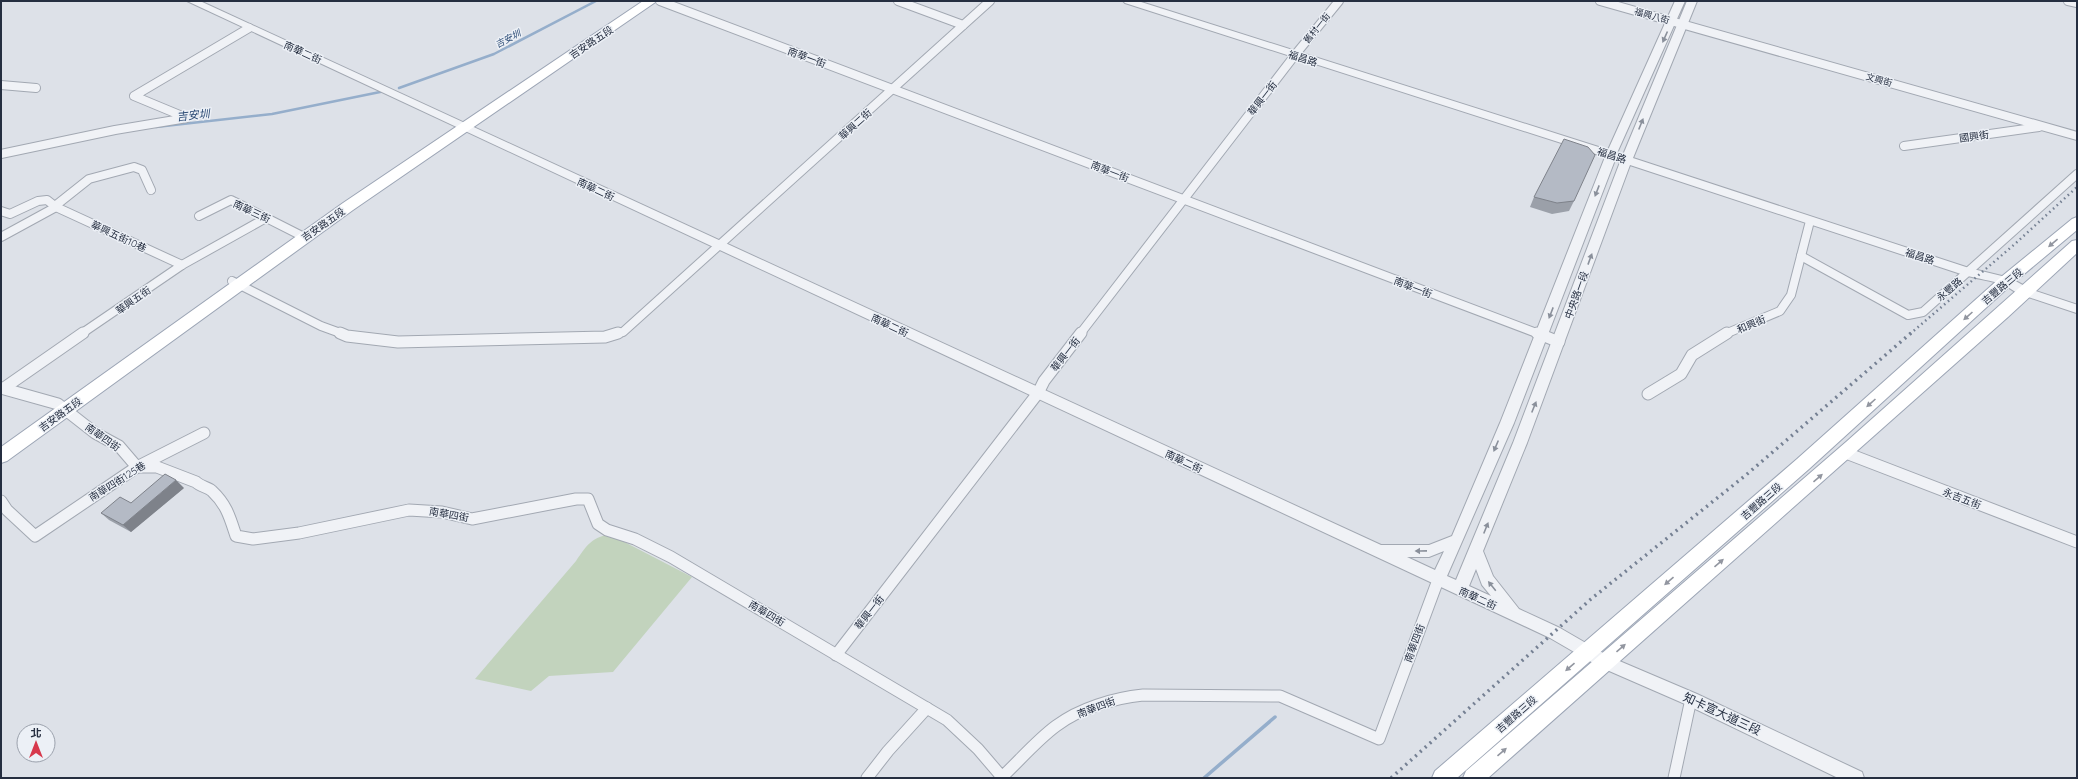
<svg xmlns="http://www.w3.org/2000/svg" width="2078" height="779" viewBox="0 0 2078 779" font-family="Quicksand,'Noto Sans TC',sans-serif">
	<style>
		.green { fill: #c2d3bd }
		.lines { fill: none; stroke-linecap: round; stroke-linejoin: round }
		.stream-far1 { stroke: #95aecb; stroke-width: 2.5 }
		.stream { stroke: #95aecb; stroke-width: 3.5 }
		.minor-far1-casing { stroke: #a2a8b2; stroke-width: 10 }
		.minor-casing { stroke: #a2a8b2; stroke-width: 13 }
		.tertiary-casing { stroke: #a2a8b2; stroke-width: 2 }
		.primary-casing { stroke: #9ca5b5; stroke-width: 2 }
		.minor-far1 { stroke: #f0f2f6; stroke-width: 8 }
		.minor { stroke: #f0f2f6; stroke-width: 11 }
		.tertiary { fill: #f0f2f6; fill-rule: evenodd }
		.primary { fill: #fff; fill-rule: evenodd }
		.rail-far1 { stroke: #758093; stroke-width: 2.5; stroke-dasharray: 1.5 3.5; stroke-linecap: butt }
		.rail { stroke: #758093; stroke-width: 3.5; stroke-dasharray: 2 4.5; stroke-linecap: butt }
		.wall { fill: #9ba0a9 }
		.shaded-wall { fill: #7e828a }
		.building { fill: #b4bac5; stroke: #7e828a }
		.oneway { fill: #8a909b }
		.oneway2 { fill: #9296a0 }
		.labels { text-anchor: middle; stroke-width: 3; stroke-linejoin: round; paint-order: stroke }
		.far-street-label { font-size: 9px; fill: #252e40; stroke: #ecf0f6 }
		.far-water-label { font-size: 9px; font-style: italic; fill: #2d4c76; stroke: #ecf0f6 }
		.street-label { font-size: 10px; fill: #252e40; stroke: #ecf0f6 }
		.water-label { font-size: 11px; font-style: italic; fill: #2d4c76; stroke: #ecf0f6 }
		.near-street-label { font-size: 12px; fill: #252e40; stroke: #ecf0f6 }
	</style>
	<rect width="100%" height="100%" fill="#dde1e8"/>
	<path class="green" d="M609,534L692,577L613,672L549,676L531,691L475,679L576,561C587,545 590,539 609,534Z"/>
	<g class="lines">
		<g class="stream-far1">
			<polyline points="399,88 494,54 596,1"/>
			<polyline points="156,127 272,114 385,91"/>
		</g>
		<polyline class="stream" points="1204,778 1275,717"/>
		<g class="minor-far1-casing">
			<g id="minor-far1">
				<polyline points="660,1 1539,334"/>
				<polyline points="898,1 963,25"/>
				<polyline points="1600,1 2077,136"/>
				<polyline points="2068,1 2077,3"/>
				<polyline points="1,85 36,88"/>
				<polyline points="1904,146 2039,127"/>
				<polyline points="1,154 115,130 187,118 134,96 249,28"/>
				<polyline points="55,206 89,179 134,167 142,170 151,190"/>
				<polyline points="1,211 10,214 38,201 47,200 56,207 182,265"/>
				<polyline points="199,216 231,200 304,237"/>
				<polyline points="1,237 56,207"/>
				<polyline points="1801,256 1908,315 1923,312 2077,174"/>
				<polyline points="232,281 321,326 343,334"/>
				<polyline points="2026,292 2077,309"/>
				<polyline points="81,334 182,265 266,218"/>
				<polyline points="614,334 623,332 990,1"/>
				<polyline points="1080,334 1295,55 1339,1"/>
				<polyline points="1725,334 1780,311 1791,295 1810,221"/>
			</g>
		</g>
		<g class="minor-casing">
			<g id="minor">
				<polyline points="340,333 347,336 398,342 605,337 618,333"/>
				<polyline points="1537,333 1559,342"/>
				<path d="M1,388L58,404L95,433L119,446L137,467H157L196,482C201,487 208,487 212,491C227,505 230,518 236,536L253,539L299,533L409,510L442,512L472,519L576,499H588L598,524L607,530L635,539L671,557L947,720L978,749L1002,777C1020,760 1037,740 1056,726C1080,708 1114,698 1143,695L1280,696L1379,739L1438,580"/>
				<polyline points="4,388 83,333"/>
				<polyline points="1648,394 1681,374 1692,355 1727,333"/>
				<polyline points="1846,453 2077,542"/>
				<polyline points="1,501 7,510 35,536 137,467 204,433"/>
				<polyline points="836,655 1038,393 1044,381 1081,333"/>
				<polyline points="867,778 888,751 927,708"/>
				<polyline points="1674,778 1691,699"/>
			</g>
		</g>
		<g class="tertiary-casing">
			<path id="tertiary" d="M187,1H200L1381,545H1429L1452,536L1500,423L1605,157L1125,3L1123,1H1138L1608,150L1675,1H1685L1617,153L1623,155L1687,1H1697L1633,158L1969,268L2010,278L2030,289L2032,292L2030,295C2021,298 2012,289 2004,285C1992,280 1977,279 1964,275L1630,165L1527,443L1483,551L1493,576L1519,609L1560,628L1610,657L1697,694L1862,772L1864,778H1838L1685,704L1600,667L1550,638ZM1615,160L1620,162L1513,443L1456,580L1447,576L1514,423ZM1444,551L1435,570L1407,557H1429ZM1476,569L1482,585L1491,596L1469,586Z"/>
		</g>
		<g class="primary-casing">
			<g id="primary">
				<polygon points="643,1 657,1 353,210 7,461 1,463 1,447 343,203"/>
				<polygon points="2077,217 2077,230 2011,285 1809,469 1457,778 1432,778 1435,771 1797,459 2001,277 2072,219"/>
				<polygon points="2077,240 2077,253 2008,317 1488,778 1463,778 1466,771 1846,442 2072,241"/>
			</g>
		</g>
		<use href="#minor-far1" class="minor-far1"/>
		<use href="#minor" class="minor"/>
		<use href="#tertiary" class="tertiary"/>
		<use href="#primary" class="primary"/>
		<polyline class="rail-far1" points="1910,334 2016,243 2077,187"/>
		<polyline class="rail" points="1391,778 1591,599 1746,475 1911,333"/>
	</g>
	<g class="wall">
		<polygon points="1534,197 1574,201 1569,211 1552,214 1530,207"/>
		<polygon points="184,488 131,532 109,520 101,513 131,503"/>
	</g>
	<polygon class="shaded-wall" points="176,480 184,488 131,532 123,525"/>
	<g class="building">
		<polygon points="1564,139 1588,147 1595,155 1574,201 1557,203 1534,197"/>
		<polygon points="165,474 176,480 123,525 101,513 120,497 131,503"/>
	</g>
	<defs><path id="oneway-solid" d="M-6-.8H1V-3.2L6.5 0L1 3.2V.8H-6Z"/></defs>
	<g class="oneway">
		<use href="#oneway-solid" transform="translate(1665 37) rotate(114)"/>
		<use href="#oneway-solid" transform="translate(1641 124) rotate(-68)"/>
		<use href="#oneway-solid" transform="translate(1597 191) rotate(111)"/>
		<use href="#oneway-solid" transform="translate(1590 259) rotate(-70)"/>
		<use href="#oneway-solid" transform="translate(1551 313) rotate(111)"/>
		<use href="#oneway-solid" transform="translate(1534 407) rotate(-68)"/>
		<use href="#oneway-solid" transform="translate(1496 446) rotate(113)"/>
		<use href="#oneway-solid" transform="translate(1486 528) rotate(-68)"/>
		<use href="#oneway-solid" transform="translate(1421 551) rotate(179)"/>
		<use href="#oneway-solid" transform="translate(1492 586) rotate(-129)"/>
	</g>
	<g class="oneway2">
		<use href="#oneway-solid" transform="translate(2053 243) rotate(140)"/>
		<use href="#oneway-solid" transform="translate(1968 316) rotate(138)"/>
		<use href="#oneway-solid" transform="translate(1871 403) rotate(138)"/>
		<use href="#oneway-solid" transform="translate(1818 478) rotate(-41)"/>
		<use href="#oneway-solid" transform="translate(1719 563) rotate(-41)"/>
		<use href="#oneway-solid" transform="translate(1669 581) rotate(139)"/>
		<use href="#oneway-solid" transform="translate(1621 648) rotate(-41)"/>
		<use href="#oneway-solid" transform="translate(1570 667) rotate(139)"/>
		<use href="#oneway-solid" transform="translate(1502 752) rotate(-41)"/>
	</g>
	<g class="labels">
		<g class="far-street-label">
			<text transform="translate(1652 16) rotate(16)" y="3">福興八街</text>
			<text transform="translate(1317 28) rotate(-51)" y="3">舊村一街</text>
			<text transform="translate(1879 80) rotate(16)" y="3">文興街</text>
		</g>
		<g class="far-water-label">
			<text transform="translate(508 39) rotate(-28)" y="3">吉安圳</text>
		</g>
		<g class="street-label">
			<text transform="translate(591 42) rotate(-34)" y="4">吉安路五段</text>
			<text transform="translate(303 52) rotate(24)" y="4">南華二街</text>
			<text transform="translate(807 57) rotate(20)" y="4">南華一街</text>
			<text transform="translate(1303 58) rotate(18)" y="4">福昌路</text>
			<text transform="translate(1262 98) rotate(-52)" y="4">華興一街</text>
			<text transform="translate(855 124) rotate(-42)" y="4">華興二街</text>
			<text transform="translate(1974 136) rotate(-8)" y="4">國興街</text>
			<text transform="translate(1612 155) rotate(18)" y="4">福昌路</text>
			<text transform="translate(1110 171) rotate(21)" y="4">南華一街</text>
			<text transform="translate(596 189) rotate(25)" y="4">南華二街</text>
			<text transform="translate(252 211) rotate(25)" y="4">南華三街</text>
			<text transform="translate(323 224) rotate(-35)" y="4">吉安路五段</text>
			<text transform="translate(119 236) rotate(25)" y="4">華興五街10巷</text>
			<text transform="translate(1920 256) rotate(18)" y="4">福昌路</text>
			<text transform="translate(2002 286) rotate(-40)" y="4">吉豐路三段</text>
			<text transform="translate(1413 287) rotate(21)" y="4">南華一街</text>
			<text transform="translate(1949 289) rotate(-41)" y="4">永豐路</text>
			<text transform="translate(1576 295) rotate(-70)" y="4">中央路一段</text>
			<text transform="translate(133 300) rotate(-35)" y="4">華興五街</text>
			<text transform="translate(1751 324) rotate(-23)" y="4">和興街</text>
			<text transform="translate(890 325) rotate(25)" y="4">南華二街</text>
			<text transform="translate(1065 354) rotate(-52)" y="4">華興一街</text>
			<text transform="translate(60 414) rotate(-36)" y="4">吉安路五段</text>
			<text transform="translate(103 437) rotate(35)" y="4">南華四街</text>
			<text transform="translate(1184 461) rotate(25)" y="4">南華二街</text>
			<text transform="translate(117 481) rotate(-32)" y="4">南華四街125巷</text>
			<text transform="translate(1962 498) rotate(21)" y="4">永吉五街</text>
			<text transform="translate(1761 501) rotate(-41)" y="4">吉豐路三段</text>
			<text transform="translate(449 514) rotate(10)" y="4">南華四街</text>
			<text transform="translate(1478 598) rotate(24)" y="4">南華二街</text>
			<text transform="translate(869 612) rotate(-52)" y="4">華興一街</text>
			<text transform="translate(767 613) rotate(31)" y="4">南華四街</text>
			<text transform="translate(1414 643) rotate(-70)" y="4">南華四街</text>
			<text transform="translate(1096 707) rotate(-21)" y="4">南華四街</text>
			<text transform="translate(1516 714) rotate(-41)" y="4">吉豐路三段</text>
		</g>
		<g class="water-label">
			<text transform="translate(193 115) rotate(-6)" y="4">吉安圳</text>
		</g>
		<g class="near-street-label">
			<text transform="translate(1722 714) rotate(25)" y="4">知卡宣大道三段</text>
		</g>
	</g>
	<rect width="2078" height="779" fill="none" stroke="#252e40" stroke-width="4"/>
	<g transform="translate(36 743)"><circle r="19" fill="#ecf0f6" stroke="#9ca2ad"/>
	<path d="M0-3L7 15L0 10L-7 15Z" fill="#d7384c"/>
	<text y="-6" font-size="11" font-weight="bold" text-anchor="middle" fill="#252e40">北</text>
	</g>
</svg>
